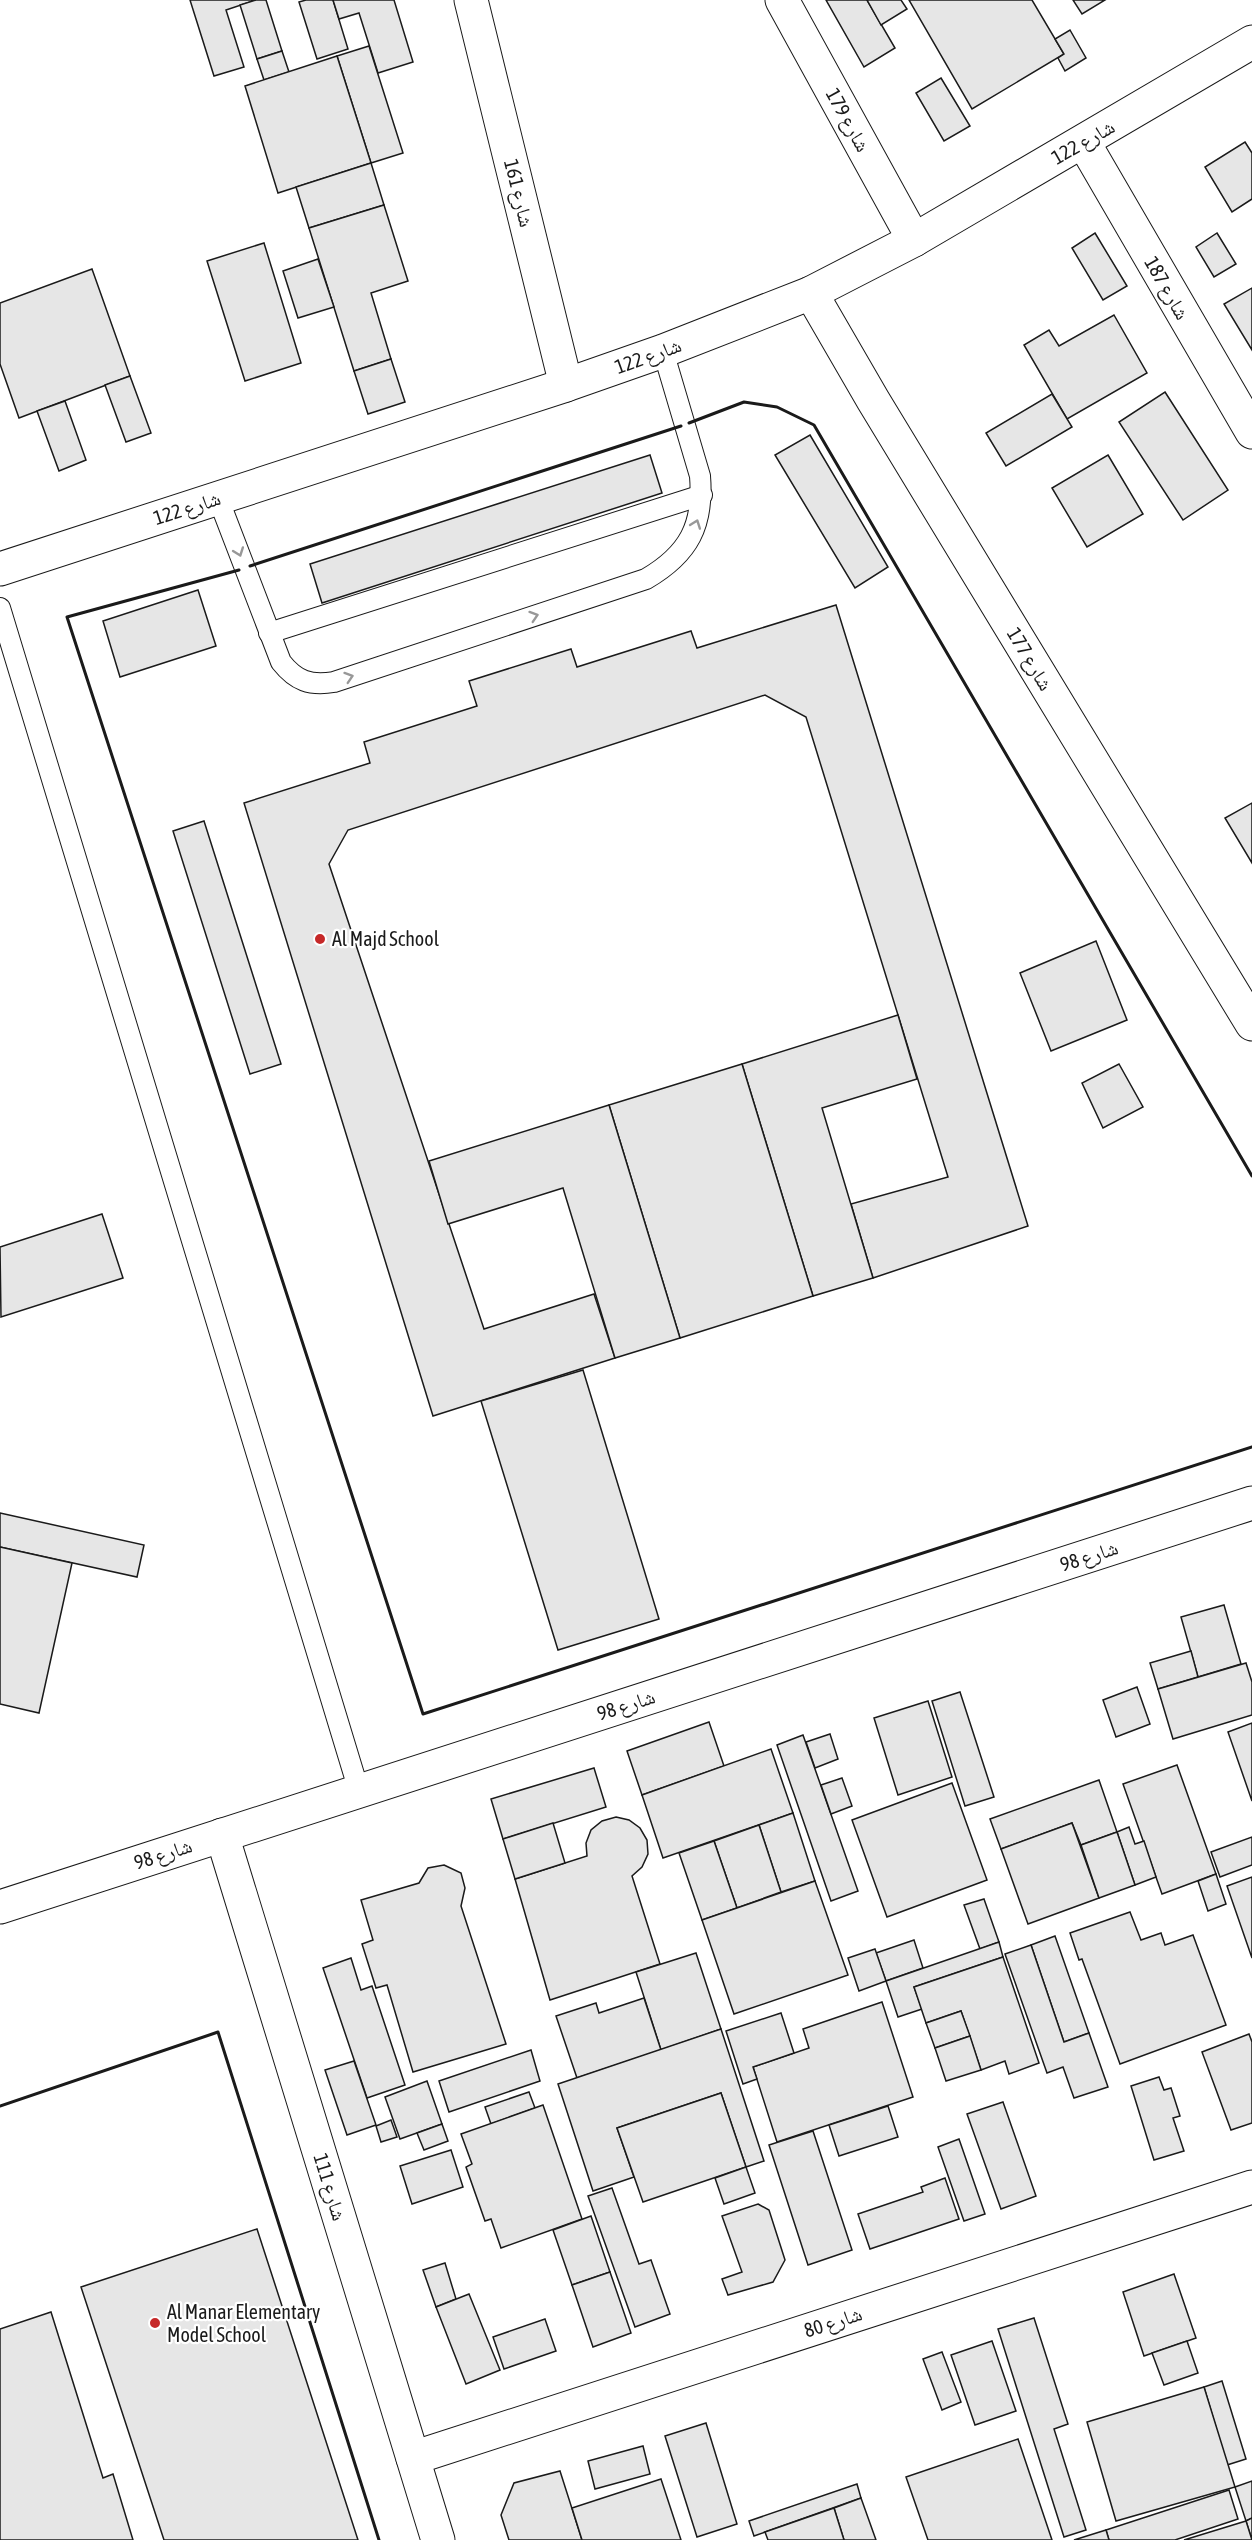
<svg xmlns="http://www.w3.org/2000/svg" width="1252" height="2540" viewBox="0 0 1252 2540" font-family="'Asap Condensed','Noto Naskh Arabic',sans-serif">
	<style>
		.building { fill: #e6e6e6; stroke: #1a1a1a; stroke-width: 1.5 }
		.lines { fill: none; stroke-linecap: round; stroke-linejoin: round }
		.service-casing { stroke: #1a1a1a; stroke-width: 22 }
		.minor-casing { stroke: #1a1a1a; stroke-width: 35 }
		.service { stroke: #fff; stroke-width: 20 }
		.minor { stroke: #fff; stroke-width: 33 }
		.wall { stroke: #1a1a1a; stroke-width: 3 }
		.oneway { stroke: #989898 }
		.poi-dot { fill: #c62828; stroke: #fff; stroke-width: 2 }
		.labels { text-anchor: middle; stroke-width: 4.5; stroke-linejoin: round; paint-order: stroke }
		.street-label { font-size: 20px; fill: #1a1a1a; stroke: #fff }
		.poi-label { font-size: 20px; fill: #1a1a1a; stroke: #fff; text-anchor: start }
	</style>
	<rect width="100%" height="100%" fill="#fff"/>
	<g class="building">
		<polygon points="190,0 256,0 226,10 244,67 214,76"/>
		<polygon points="256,0 266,0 282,51 257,59 240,5"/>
		<polygon points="306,0 333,0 348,49 317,59 299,2"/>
		<polygon points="333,0 394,0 413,62 378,73 359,13 339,19"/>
		<polygon points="826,0 867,0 895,48 864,67"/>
		<polygon points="867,0 901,0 907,9 881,25"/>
		<polygon points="909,0 1032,0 1064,54 972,109"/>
		<polygon points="1073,0 1105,0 1082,14"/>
		<polygon points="1070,30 1086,58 1065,71 1058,58 1064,54 1055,39"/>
		<polygon points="369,46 403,153 371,163 337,56"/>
		<polygon points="282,51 289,72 264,80 257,59"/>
		<polygon points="337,56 371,163 278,193 245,86"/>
		<polygon points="941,78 970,126 944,141 916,93"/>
		<polygon points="1245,142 1252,153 1252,199 1232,212 1205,167"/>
		<polygon points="371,163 384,205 309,228 296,187"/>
		<polygon points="384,205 408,281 371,293 391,359 354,371 309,228"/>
		<polygon points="1095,233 1127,286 1103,300 1072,248"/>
		<polygon points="1217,233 1236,264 1214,277 1196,247"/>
		<polygon points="264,243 301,363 245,381 207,261"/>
		<polygon points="318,259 334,307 298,318 283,271"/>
		<polygon points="92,269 130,376 19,418 0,364 0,303"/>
		<polygon points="1252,288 1252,350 1224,304"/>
		<polygon points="1114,315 1147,373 1067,419 1024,345 1049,330 1059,346"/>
		<polygon points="391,359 405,402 368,414 354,371"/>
		<polygon points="130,376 151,433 126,442 105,385"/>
		<polygon points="1165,392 1228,490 1183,520 1119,422"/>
		<polygon points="1052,394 1072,427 1006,466 986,433"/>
		<polygon points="65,401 86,460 59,471 37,411"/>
		<polygon points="810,435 888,567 855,588 775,455"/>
		<polygon points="650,455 662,493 322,603 310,564"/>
		<polygon points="1108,455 1143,514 1087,547 1052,488"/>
		<polygon points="198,590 216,646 120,677 103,621"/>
		<polygon points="836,605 1028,1226 873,1278 851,1204 948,1177 806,717 765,695 348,830 329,864 484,1329 594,1294 615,1358 433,1416 244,803 370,763 364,742 477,706 469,681 571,649 577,667 691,631 697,648"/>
		<polygon points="1252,803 1252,863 1225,818"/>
		<polygon points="204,821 281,1064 250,1074 173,831"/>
		<polygon points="1096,941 1127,1020 1051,1051 1020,973"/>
		<polygon points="898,1015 917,1079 822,1108 873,1278 813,1296 742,1064"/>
		<polygon points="742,1064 813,1296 680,1338 609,1105"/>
		<polygon points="1119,1064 1143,1107 1103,1128 1082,1083"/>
		<polygon points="609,1105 680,1338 615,1358 563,1188 448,1224 429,1161"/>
		<polygon points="102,1214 123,1278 1,1317 0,1247"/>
		<polygon points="583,1370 659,1619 558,1650 481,1401"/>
		<polygon points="0,1513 144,1545 137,1577 0,1547"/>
		<polygon points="0,1547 72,1563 39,1713 0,1704"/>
		<polygon points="1224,1605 1241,1664 1198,1677 1181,1617"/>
		<polygon points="1191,1651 1198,1677 1158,1689 1150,1663"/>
		<polygon points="1246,1663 1252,1682 1252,1715 1173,1739 1158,1689"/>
		<polygon points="1137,1687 1150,1724 1116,1737 1103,1700"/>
		<polygon points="960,1692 994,1797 965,1806 932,1701"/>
		<polygon points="928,1701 952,1777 898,1795 874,1718"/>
		<polygon points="709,1722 724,1766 642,1795 627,1751"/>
		<polygon points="1252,1723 1252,1801 1228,1732"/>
		<polygon points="830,1734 838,1759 815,1768 806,1742"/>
		<polygon points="803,1735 858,1891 831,1901 777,1745"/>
		<polygon points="771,1749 793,1813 663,1858 642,1795"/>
		<polygon points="1177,1765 1216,1874 1162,1894 1123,1784"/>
		<polygon points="594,1768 606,1807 503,1839 491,1799"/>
		<polygon points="842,1778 852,1806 831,1814 821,1785"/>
		<polygon points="1099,1780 1117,1832 1081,1845 1072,1823 1001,1849 990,1819"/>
		<polygon points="952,1783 987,1880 887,1917 852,1820"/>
		<polygon points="793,1813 815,1881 781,1892 759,1825"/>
		<polygon points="616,1817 629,1820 640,1828 647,1840 648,1854 642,1867 632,1876 660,1964 550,2000 515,1879 587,1856 586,1843 591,1830 602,1821"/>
		<polygon points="553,1823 565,1863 515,1879 503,1839"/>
		<polygon points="1072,1823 1099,1898 1028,1924 1001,1849"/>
		<polygon points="759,1825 781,1892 737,1908 714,1841"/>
		<polygon points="1129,1827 1135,1844 1144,1841 1156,1877 1135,1885 1117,1832"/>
		<polygon points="1117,1832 1135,1885 1099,1898 1081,1845"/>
		<polygon points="1252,1837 1252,1865 1220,1877 1211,1852"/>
		<polygon points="714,1841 737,1908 702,1920 679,1853"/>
		<polygon points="444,1865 461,1873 465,1888 461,1906 506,2044 413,2072 387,1985 376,1988 362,1944 373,1940 361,1900 419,1883 428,1868"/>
		<polygon points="1216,1874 1226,1904 1208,1911 1198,1881"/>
		<polygon points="1252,1877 1252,1958 1227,1886"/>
		<polygon points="815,1881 848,1975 734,2014 702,1920"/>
		<polygon points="984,1899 999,1942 980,1949 964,1905"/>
		<polygon points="1130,1912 1141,1940 1161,1933 1165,1945 1193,1935 1226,2025 1120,2064 1082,1959 1079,1960 1070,1933"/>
		<polygon points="1055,1936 1089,2033 1064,2042 1031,1945"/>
		<polygon points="914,1940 923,1968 886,1981 876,1953"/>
		<polygon points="999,1942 1003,1957 914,1987 922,2009 898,2017 886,1981"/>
		<polygon points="1031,1945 1064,2042 1089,2033 1108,2087 1074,2098 1063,2067 1047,2073 1005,1954"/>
		<polygon points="875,1949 886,1981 859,1991 848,1958"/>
		<polygon points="696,1953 721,2029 661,2050 636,1972"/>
		<polygon points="1003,1957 1039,2063 1009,2074 1005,2061 981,2070 961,2011 926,2023 914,1987"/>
		<polygon points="351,1958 361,1990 372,1986 405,2085 367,2098 323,1968"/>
		<polygon points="644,1998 661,2050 577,2078 556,2016 596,2003 599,2013"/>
		<polygon points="882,2002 913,2097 777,2142 753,2067 809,2048 803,2029"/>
		<polygon points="961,2011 970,2036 935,2048 926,2023"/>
		<polygon points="781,2013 794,2053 753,2067 757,2079 743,2084 726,2031"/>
		<polygon points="721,2029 764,2161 746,2167 721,2093 617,2128 634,2177 593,2191 558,2084"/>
		<polygon points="1249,2034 1252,2042 1252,2123 1231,2130 1202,2052"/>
		<polygon points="970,2036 981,2070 946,2081 935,2048"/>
		<polygon points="531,2050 540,2081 449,2112 439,2081"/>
		<polygon points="354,2061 376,2125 347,2135 325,2070"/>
		<polygon points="1159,2077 1164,2090 1171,2088 1180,2116 1173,2118 1184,2151 1154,2160 1131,2086"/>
		<polygon points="427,2081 442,2124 400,2139 385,2097"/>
		<polygon points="529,2092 535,2108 491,2124 485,2107"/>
		<polygon points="721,2093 746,2167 643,2202 617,2128"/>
		<polygon points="1003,2102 1036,2196 1001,2209 967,2114"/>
		<polygon points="543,2105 582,2219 501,2248 491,2219 485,2221 466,2167 472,2164 461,2134"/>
		<polygon points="888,2106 898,2137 839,2156 829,2125"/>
		<polygon points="391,2120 397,2137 381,2142 376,2126"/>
		<polygon points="442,2124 448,2141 424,2150 417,2133"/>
		<polygon points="813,2131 852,2250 808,2265 769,2145"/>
		<polygon points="959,2139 985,2214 964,2221 938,2147"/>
		<polygon points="451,2150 463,2187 412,2204 400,2166"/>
		<polygon points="746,2167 755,2193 724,2204 715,2178"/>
		<polygon points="945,2178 959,2219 870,2249 858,2214 923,2192 921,2187"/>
		<polygon points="612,2188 639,2264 651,2260 670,2314 635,2327 588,2196"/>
		<polygon points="758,2204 769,2210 785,2260 773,2282 728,2295 722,2279 742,2272 722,2216"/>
		<polygon points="591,2216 610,2272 572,2285 553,2230"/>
		<polygon points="257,2229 358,2540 164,2540 81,2287"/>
		<polygon points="445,2263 456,2299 436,2307 423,2270"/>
		<polygon points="610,2272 631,2333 593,2347 572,2285"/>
		<polygon points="1174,2274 1196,2338 1144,2356 1123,2292"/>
		<polygon points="469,2294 500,2370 466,2384 436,2307"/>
		<polygon points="51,2312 103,2478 113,2474 133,2540 0,2540 0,2329"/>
		<polygon points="1034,2318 1068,2424 1054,2429 1086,2530 1064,2537 998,2329"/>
		<polygon points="545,2319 556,2351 504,2369 493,2337"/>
		<polygon points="992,2341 1016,2411 975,2425 951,2355"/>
		<polygon points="1187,2341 1198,2373 1164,2385 1152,2353"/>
		<polygon points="942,2352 961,2402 942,2410 923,2359"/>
		<polygon points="1222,2381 1246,2459 1227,2465 1204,2387"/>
		<polygon points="1204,2387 1235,2487 1116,2521 1087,2422"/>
		<polygon points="706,2423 737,2524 697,2537 665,2436"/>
		<polygon points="1018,2439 1052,2540 928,2540 906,2477"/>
		<polygon points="643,2446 650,2474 595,2489 588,2461"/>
		<polygon points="560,2471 582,2540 509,2540 501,2515 514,2483"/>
		<polygon points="661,2479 681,2540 582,2540 572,2508"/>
		<polygon points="1252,2481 1252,2518 1246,2521 1235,2487"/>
		<polygon points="857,2484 861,2498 754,2536 749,2521"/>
		<polygon points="1229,2490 1238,2519 1175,2540 1109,2540 1106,2530"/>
		<polygon points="861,2498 876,2540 844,2540 834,2508"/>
		<polygon points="834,2508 844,2540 768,2540 765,2532"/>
		<polygon points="1252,2518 1252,2540 1246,2521"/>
		<polygon points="1246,2521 1252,2540 1184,2540"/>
		<polygon points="1106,2530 1109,2540 1074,2540"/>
	</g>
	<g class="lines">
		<g class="service-casing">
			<g id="service">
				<path d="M218,498L281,662C296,681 310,686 334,682L646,579C689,554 704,525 700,476L663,351"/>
				<polyline points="0,608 359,1791"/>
				<polyline points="269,633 702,495"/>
			</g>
		</g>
		<g class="minor-casing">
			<g id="minor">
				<polyline points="471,0 566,385"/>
				<polyline points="782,0 914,240"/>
				<polyline points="1084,143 1252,432"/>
				<polyline points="811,293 873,400 1252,1024"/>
				<polyline points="0,569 566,385 663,351 811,293 914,240 1252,42"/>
				<polyline points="222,1835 438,2540"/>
				<polyline points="0,1907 1252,1503"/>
				<polyline points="413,2458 1252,2187"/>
			</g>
		</g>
		<use href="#service" class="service"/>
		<use href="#minor" class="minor"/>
		<g class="wall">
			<polyline points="689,423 744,402 777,407 814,425 1252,1176"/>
			<polyline points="250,566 681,426"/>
			<polyline points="239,570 67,617 423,1714 1252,1447"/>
			<polyline points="0,2106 218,2032 379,2540"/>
		</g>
	</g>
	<defs><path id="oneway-chevron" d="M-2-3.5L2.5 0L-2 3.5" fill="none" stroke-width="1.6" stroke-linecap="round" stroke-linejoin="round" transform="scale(1.5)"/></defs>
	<g class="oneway">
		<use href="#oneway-chevron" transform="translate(696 524) rotate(-70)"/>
		<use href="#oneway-chevron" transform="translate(239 552) rotate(70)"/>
		<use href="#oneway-chevron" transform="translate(534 616) rotate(-18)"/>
		<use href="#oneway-chevron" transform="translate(349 677) rotate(-18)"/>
	</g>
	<g class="poi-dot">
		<circle cx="320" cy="939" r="6"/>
		<circle cx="155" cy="2323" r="6"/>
	</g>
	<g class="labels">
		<g class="street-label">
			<text transform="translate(848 120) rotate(61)" y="7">شارع 179</text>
			<text transform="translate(1083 142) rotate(-30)" y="7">شارع 122</text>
			<text transform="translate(519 193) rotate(76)" y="7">شارع 161</text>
			<text transform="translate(1167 288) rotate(60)" y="7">شارع 187</text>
			<text transform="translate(648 356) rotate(-20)" y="7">شارع 122</text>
			<text transform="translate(187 508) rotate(-18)" y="7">شارع 122</text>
			<text transform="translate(1030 659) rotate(59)" y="7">شارع 177</text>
			<text transform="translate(1089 1556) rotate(-18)" y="7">شارع 98</text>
			<text transform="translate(626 1705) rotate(-18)" y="7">شارع 98</text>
			<text transform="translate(163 1854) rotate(-18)" y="7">شارع 98</text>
			<text transform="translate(330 2187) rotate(73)" y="7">شارع 111</text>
			<text transform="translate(833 2322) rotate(-18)" y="7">شارع 80</text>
		</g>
		<g class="poi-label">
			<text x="332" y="946">Al Majd School</text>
			<text x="167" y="2319">Al Manar Elementary<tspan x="167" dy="23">Model School</tspan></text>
		</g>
	</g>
</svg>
